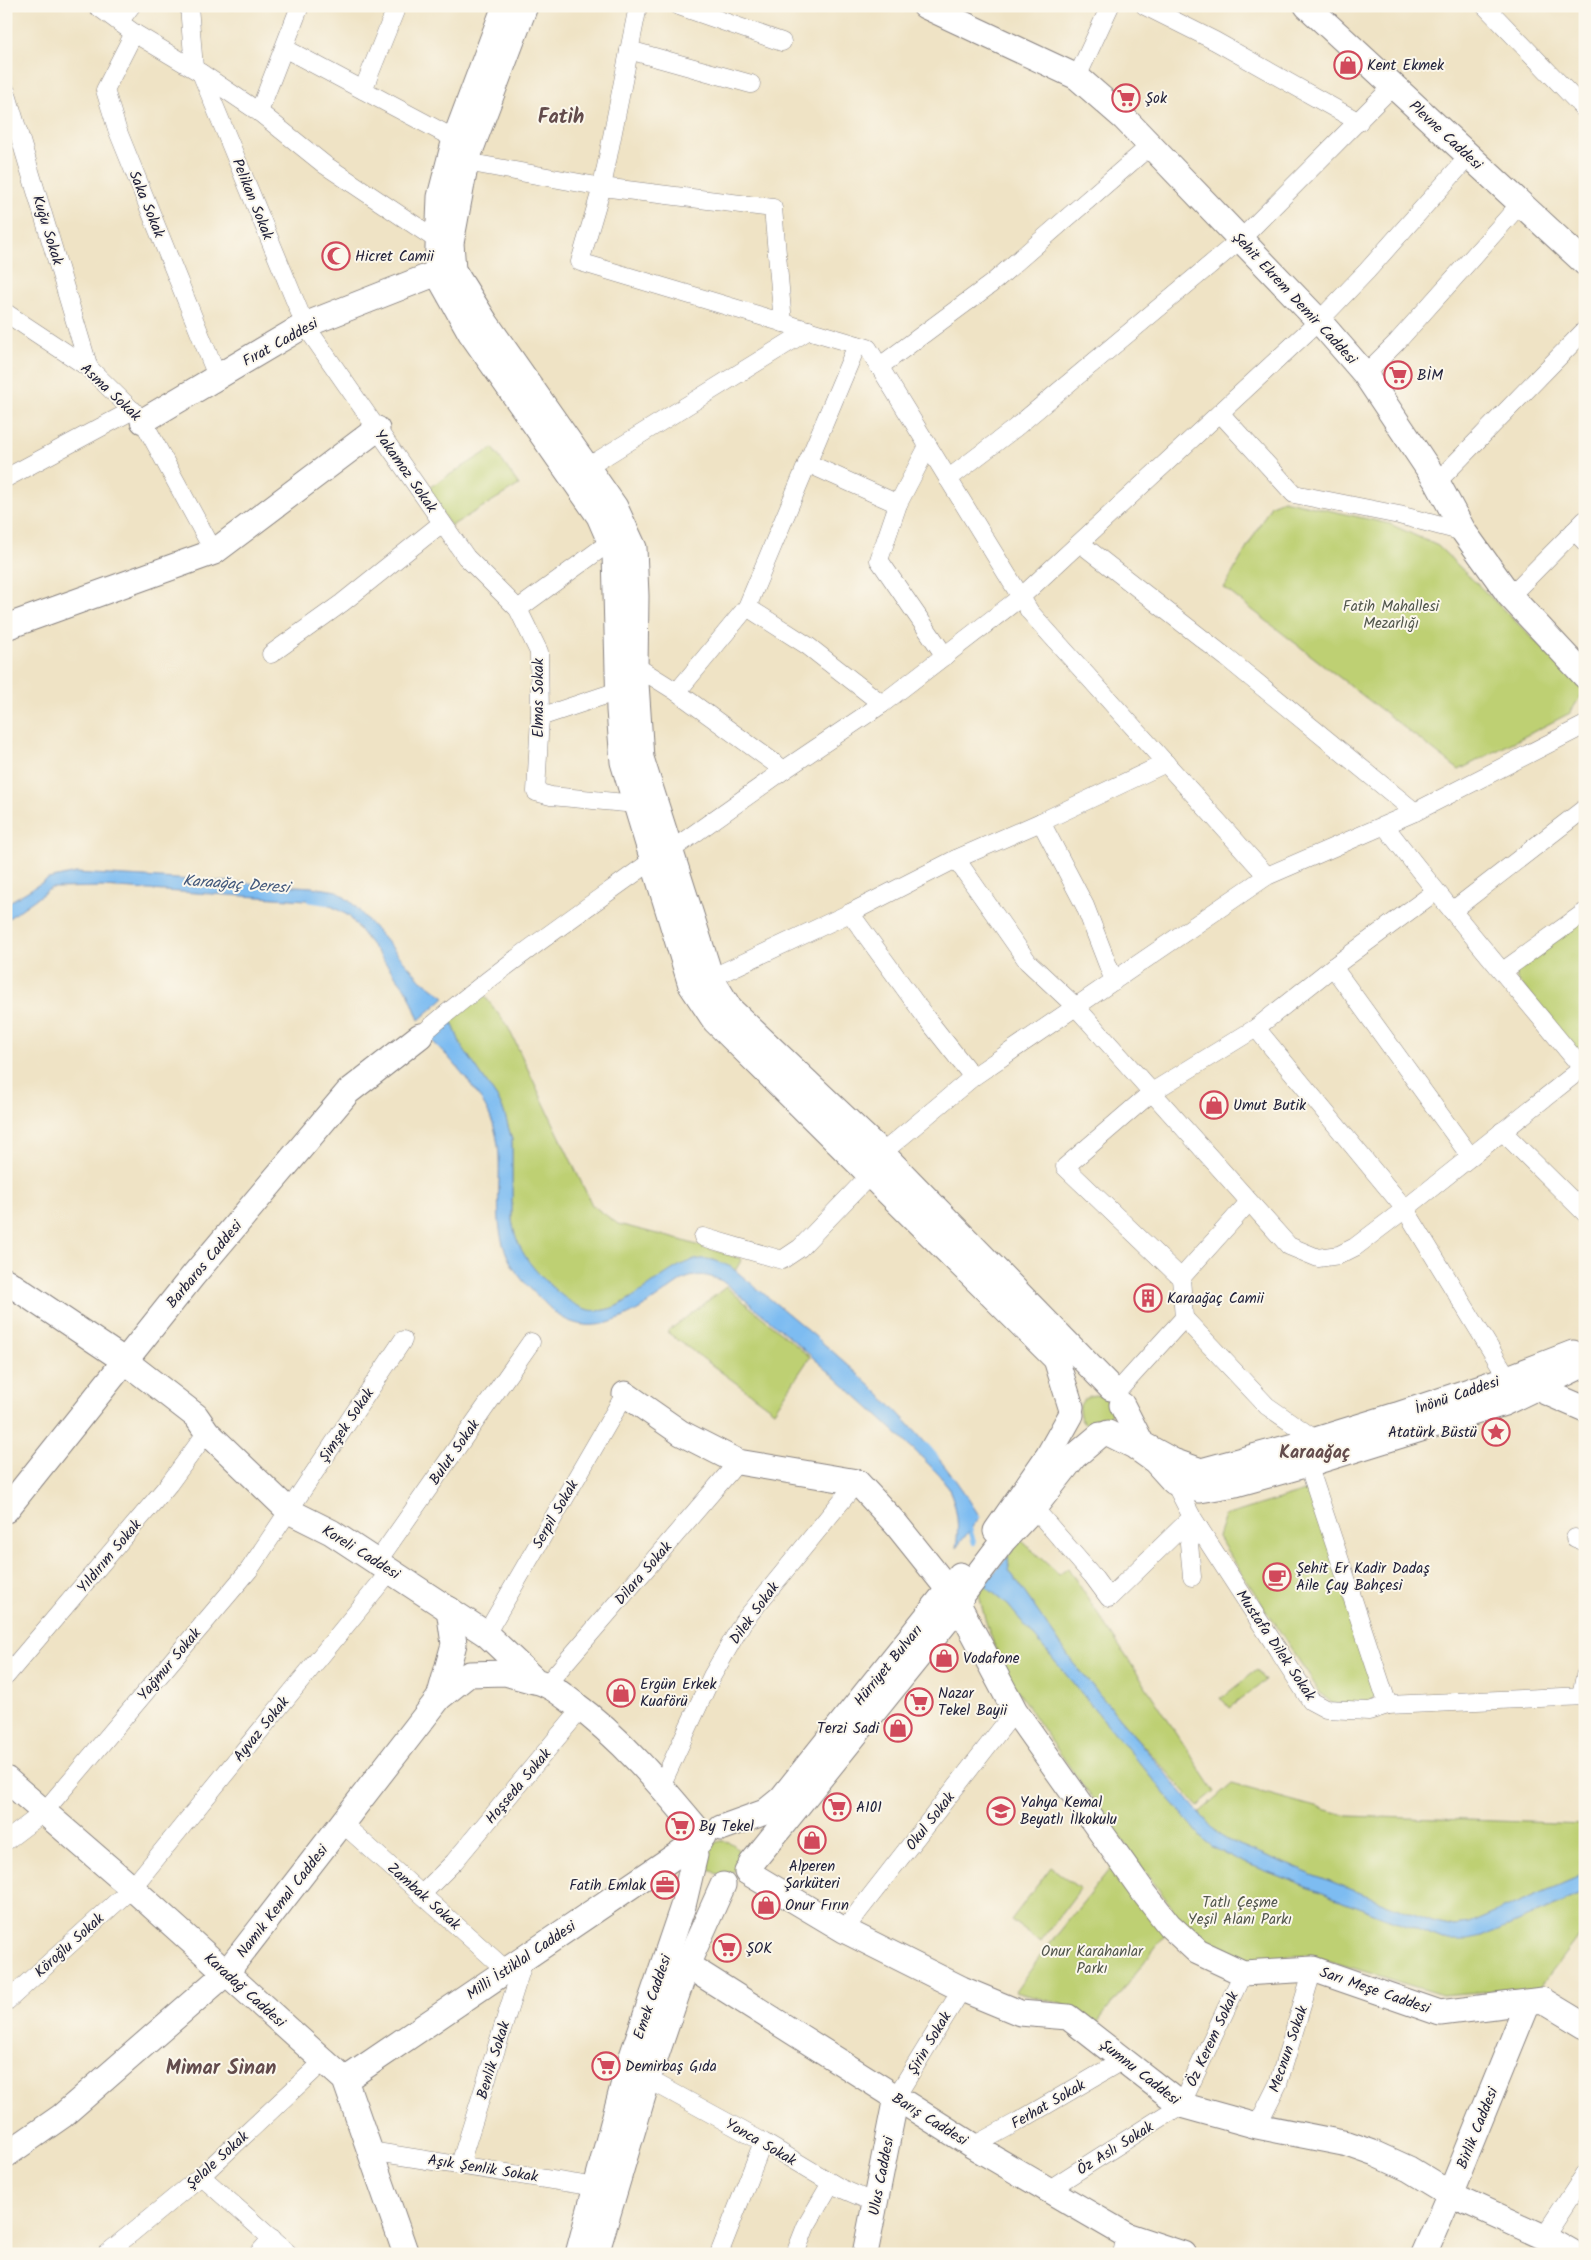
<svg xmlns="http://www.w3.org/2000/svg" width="1591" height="2260" viewBox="0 0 1591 2260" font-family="Kalam,sans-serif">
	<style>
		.green { fill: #bed073; stroke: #707957 }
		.water { fill: #7dbcf1; stroke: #506f96 }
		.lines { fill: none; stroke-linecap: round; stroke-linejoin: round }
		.stream { stroke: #7dbcf1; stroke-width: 4.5 }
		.street-casing { stroke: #888280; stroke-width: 19 }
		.secondary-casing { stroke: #888280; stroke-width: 27 }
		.street { stroke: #fff; stroke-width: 18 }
		.secondary { stroke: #fff; stroke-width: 25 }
		.labels { text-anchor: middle; stroke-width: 4; stroke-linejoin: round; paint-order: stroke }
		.poi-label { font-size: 15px; fill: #22223b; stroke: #fbf7ec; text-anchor: start }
		.street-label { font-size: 15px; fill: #22223b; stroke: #fbf7ec }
		.park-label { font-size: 15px; fill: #51564c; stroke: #fbf7ec }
		.water-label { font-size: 16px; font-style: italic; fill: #42587b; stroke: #fbf7ec }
		.quarter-label { font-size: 18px; font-weight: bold; fill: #634c4c; stroke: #fbf7ec }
		.district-label { font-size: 20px; font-weight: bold; fill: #634c4c; stroke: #fbf7ec }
	</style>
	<rect width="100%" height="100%" fill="#fbf7ec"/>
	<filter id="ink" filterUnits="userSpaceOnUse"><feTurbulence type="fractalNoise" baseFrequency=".02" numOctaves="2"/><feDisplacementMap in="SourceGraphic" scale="10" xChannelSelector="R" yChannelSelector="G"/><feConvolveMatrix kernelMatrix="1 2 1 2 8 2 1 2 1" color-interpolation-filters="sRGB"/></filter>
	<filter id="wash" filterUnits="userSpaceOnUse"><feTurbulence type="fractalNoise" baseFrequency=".0096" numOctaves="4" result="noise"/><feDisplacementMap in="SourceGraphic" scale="20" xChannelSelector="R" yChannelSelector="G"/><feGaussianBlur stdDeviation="1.12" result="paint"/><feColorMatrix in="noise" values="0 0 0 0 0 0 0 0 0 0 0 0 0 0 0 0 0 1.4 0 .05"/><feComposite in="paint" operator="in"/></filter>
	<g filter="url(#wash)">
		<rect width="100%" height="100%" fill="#efe3c5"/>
		<g class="green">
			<polygon points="493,448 519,485 451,526 425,490"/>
			<polygon points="1283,500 1390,524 1438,546 1585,689 1570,713 1459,770 1224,588 1271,505"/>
			<polygon points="1585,918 1585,1053 1579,1055 1517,979 1516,969"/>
			<polygon points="484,995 508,1027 592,1205 618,1224 677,1239 742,1259 735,1271 714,1260 701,1259 613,1308 595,1312 581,1309 565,1300 535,1271 522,1254 514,1232 512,1220 512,1140 504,1112 499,1101 461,1045 451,1020"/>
			<polygon points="726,1287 810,1357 774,1411 667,1332"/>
			<circle cx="1095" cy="1411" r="16"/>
			<polygon points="1311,1489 1376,1692 1370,1704 1333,1704 1321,1694 1218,1537 1225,1516"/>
			<polygon points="1020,1539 1059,1575 1068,1568 1215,1792 1198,1806 1132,1733 1073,1663 1009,1570 1008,1556"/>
			<path d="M984,1585L1008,1605L1204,1840L1214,1848L1243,1862L1443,1940L1482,1937L1585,1893V1927L1540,1987L1442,1995L1310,1955L1242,1959L1206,1944L1186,1926C1149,1877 1112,1826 1076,1776C1036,1719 991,1663 979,1593Z"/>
			<polygon points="1257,1670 1265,1681 1229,1708 1221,1698"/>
			<polygon points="1232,1784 1348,1816 1585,1824 1585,1874 1469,1924 1454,1926 1431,1921 1229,1841 1219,1835 1199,1813"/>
			<circle cx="723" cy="1858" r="17"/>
			<polygon points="1112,1866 1165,1935 1094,2027 1062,2004 1015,1992 1041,1955"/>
			<polygon points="1051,1867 1080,1889 1040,1942 1011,1920"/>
		</g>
		<g class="water">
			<polygon points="76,873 312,887 337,891 354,905 419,978 445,997 419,1020 408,992 349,916 322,901 102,887 51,888 6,920 6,904 48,879"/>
			<path d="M451,1020L461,1045L499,1101L504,1112L512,1140V1220C516,1247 529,1265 549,1284C597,1331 616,1308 663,1276C675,1268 687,1260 701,1259C712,1258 721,1263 731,1267C821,1341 919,1416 980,1517L956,1548C959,1527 958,1509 949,1489C943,1475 906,1443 894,1431C838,1379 782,1329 722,1281C708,1275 699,1273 684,1279C649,1302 602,1345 558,1315C551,1310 545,1303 539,1297C518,1278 504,1258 500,1230C495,1195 505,1157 493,1124C483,1095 452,1059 430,1039Z"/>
			<polygon points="1008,1556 1009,1570 1073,1663 1199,1813 1219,1835 1229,1841 1431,1921 1454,1926 1469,1924 1585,1874 1585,1893 1482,1937 1467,1940 1443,1940 1243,1862 1214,1848 1204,1840 1008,1605 984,1585"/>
		</g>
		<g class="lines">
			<g class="stream">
				<polyline points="309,900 328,903"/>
				<polyline points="926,1445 937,1458"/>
				<polyline points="969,1525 974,1543"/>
			</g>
		</g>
	</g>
	<g filter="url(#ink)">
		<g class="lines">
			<g class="street-casing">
				<g id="street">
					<polyline points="97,6 134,33 201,73 259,112 325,165 437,240 448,243"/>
					<polyline points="189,6 194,68"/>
					<polyline points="638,6 602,187 580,262 868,348 1030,612 1267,876"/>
					<polyline points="679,6 782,42"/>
					<polyline points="1145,6 1215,41 1359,122"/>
					<polyline points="1485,6 1585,110"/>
					<polyline points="119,22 131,6"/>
					<polyline points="134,33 105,90 117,129 217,376"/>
					<polyline points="284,48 455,139"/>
					<polyline points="629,50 751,84"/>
					<polyline points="201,73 305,325 466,557 518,609 539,652 540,717 536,792 551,796 636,804"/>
					<polyline points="1077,77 1110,6"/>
					<polyline points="363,90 397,6"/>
					<polyline points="6,91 89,368"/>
					<polyline points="259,112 300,6"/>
					<polyline points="466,162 602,187 773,208 783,323"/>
					<polyline points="6,313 89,368 143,421 214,552"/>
					<polyline points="879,367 991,284 1151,145"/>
					<polyline points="1365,374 1397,342 1521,203"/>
					<polyline points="1220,413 1294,494 1399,515 1464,532"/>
					<polyline points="928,446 898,504 879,560 945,656"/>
					<polyline points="807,463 898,504"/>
					<polyline points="586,468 809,330"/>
					<polyline points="6,478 133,410"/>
					<polyline points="948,479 1015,428 1241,239 1393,86"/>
					<polyline points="1437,482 1585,330"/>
					<polyline points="1574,531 1585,542"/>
					<polyline points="1080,543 1227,658 1415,812"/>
					<polyline points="1510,596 1585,520"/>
					<polyline points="747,607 808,646 882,704"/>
					<polyline points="518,609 610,542"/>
					<polyline points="271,654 342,603 442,523"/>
					<polyline points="635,668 642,670 677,692 784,770"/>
					<polyline points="677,692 747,607 857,345"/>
					<polyline points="540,717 618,691"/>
					<polyline points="1041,822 1085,906 1114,981"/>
					<path d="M1385,826C1448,909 1516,987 1582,1068"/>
					<polyline points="956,859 1028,962 1076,1007 1289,1246 1318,1258 1339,1255 1355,1247 1405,1209 1585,1066"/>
					<polyline points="1452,911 1585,808"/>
					<polyline points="850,913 927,1019 973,1077"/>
					<polyline points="1333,967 1470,1156"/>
					<polyline points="1503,971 1585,912"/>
					<polyline points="711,978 850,913 956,859 1041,822 1166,763"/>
					<polyline points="1256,1028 1405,1209 1508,1378"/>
					<path d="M420,1036C493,972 574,917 653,860L670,851L784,770L882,704L1021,597L1319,321L1367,271L1469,156"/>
					<polyline points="1502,1131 1585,1213"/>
					<polyline points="882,1153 973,1077 1267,876 1415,812 1585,725"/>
					<polyline points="703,1237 782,1260 800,1248 870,1175"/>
					<polyline points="1181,1278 1065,1167 1152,1092 1256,1028 1333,967 1435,892"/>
					<polyline points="1184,1318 1267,1406 1316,1440"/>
					<polyline points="1116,1393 1184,1318 1181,1278 1249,1202"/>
					<polyline points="1308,1464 1388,1705"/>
					<polyline points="1174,1482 1192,1517 1311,1701 1326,1709 1369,1711 1388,1705 1585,1696"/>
					<polyline points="1034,1508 1092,1575 1109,1598 1192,1517"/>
					<polyline points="1575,1538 1585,1542"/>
					<polyline points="377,1562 531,1342"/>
					<polyline points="1192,1577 1189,1543 1199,1528"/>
					<polyline points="486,1634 625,1394"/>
					<polyline points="6,1676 169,1484 207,1432"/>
					<polyline points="547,1684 738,1462"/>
					<polyline points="1581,1696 1585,1676"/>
					<polyline points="661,1786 712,1676 743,1622 857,1482"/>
					<polyline points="342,1823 506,1970"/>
					<polyline points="6,1841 43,1813 249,1570 403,1340"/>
					<polyline points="422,1894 454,1862 581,1709"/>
					<polyline points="844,1930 1015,1711"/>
					<polyline points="6,2002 132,1888 391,1570"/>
					<polyline points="648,2079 763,2142 840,2188 875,2203"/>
					<polyline points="896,2097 962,1989"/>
					<polyline points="1257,2126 1278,2084 1313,1969"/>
					<polyline points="973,2146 1019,2121 1123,2060"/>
					<polyline points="370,2151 596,2187"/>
					<polyline points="460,2164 525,1957"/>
					<polyline points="201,2176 289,2254"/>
					<polyline points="1048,2190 1181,2105 1243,1973"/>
					<polyline points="1544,2237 1585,2174"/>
					<polyline points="106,2254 201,2176 324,2061"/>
					<polyline points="258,2254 272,2238"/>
					<polyline points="719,2254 763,2142"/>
					<polyline points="795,2254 806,2226 831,2183"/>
					<polyline points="1122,2254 1126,2235"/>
				</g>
			</g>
			<g class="secondary-casing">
				<g id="secondary">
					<polyline points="505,6 455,139 440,197 437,273 470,332 599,516 615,553 619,710 623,762 691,985 715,1021 1056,1359 1071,1407"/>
					<polyline points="525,6 466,162 451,243 453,270 486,323 615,507 634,548 636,596 635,668 641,758 711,978 730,1009 882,1153 1111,1388"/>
					<polyline points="925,6 1077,77 1124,118 1319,321 1365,374 1437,482 1464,532 1510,596 1585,676"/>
					<polyline points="1307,6 1585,263"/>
					<polyline points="143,421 305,325 437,273 453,270"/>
					<polyline points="6,627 214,552 377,429"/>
					<path d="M6,1281L125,1361L196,1416L207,1432L289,1511L331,1532L486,1634L536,1681C551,1685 561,1694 572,1702C623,1739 663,1788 703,1836"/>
					<polyline points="1527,1384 1585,1409"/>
					<polyline points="625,1394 681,1433 738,1462 857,1482 896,1524 948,1589"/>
					<polyline points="1122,1405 1142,1444 1173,1461 1201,1471 1316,1440 1397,1415 1508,1378 1573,1353"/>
					<polyline points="1108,1433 1134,1446 1155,1461 1174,1482 1200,1490 1236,1484 1308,1464 1504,1403 1585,1364"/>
					<polyline points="6,1510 192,1277 348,1092 420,1036"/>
					<polyline points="996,1531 1048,1456 1071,1415"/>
					<polyline points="957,1602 1015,1711 1144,1893 1169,1925 1198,1952 1243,1973 1313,1969 1440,2013 1542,2000 1585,2026"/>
					<polyline points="439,1698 454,1644 449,1609"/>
					<polyline points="6,1779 132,1888 345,2080 406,2254"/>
					<polyline points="721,1828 765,1812 781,1799 960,1575"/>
					<polyline points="751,1864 951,1616 957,1602 1003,1541 1034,1508 1074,1457 1100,1435"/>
					<polyline points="747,1872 844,1930 962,1989 1020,2013 1068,2017 1181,2105 1257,2126 1348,2144 1376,2154 1409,2169 1450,2194 1544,2237 1574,2254"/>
					<polyline points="687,1965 973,2146 1126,2235 1183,2254"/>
					<polyline points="345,2080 681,1852 699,1842"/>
					<polyline points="6,2155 62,2116 226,1973 439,1698 469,1674 505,1673 534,1681"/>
					<polyline points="578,2254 627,2071 683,1906 695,1855"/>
					<polyline points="596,2254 648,2079 687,1965 723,1885"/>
					<polyline points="865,2254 896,2097"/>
					<polyline points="1424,2254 1450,2194 1528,2002"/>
				</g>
			</g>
			<use href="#street" class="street"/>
			<use href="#secondary" class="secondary"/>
		</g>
	</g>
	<defs>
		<g id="shop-ring" transform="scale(1.4375)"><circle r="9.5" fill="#fbf7ec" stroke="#d1495b" stroke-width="1.5"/><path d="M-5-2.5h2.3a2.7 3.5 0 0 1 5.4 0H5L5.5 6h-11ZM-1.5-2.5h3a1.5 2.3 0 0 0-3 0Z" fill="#d1495b"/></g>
		<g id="supermarket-ring" transform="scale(1.4375)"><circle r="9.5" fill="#fbf7ec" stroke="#d1495b" stroke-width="1.5"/><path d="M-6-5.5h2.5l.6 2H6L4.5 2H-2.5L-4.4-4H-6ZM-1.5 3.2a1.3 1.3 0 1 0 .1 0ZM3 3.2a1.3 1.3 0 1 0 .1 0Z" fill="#d1495b"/></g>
		<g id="mosque-ring" transform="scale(1.4375)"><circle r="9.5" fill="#fbf7ec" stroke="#d1495b" stroke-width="1.5"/><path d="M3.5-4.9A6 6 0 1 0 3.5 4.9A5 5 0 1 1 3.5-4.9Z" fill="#d1495b"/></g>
		<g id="building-ring" transform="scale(1.4375)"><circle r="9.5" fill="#fbf7ec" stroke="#d1495b" stroke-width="1.5"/><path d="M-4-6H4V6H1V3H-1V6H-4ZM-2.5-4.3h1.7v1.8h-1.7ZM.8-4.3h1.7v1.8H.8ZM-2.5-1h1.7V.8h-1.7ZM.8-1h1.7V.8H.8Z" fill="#d1495b"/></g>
		<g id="sight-ring" transform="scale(1.4375)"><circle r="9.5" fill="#fbf7ec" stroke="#d1495b" stroke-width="1.5"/><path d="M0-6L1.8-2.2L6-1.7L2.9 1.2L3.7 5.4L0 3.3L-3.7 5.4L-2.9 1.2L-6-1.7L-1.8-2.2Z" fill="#d1495b"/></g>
		<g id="cafe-ring" transform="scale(1.4375)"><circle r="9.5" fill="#fbf7ec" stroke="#d1495b" stroke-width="1.5"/><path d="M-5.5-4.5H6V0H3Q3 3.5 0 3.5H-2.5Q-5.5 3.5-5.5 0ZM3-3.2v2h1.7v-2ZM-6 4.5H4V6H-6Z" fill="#d1495b"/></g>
		<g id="school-ring" transform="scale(1.4375)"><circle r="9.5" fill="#fbf7ec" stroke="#d1495b" stroke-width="1.5"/><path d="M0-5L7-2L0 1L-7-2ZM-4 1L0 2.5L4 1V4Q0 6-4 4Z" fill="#d1495b"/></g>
		<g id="office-ring" transform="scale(1.4375)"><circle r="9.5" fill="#fbf7ec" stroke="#d1495b" stroke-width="1.5"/><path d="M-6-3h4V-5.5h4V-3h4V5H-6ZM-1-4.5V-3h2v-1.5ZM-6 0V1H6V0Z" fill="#d1495b"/></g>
	</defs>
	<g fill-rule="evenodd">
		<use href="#shop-ring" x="1348" y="65"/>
		<use href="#supermarket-ring" x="1126" y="98"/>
		<use href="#mosque-ring" x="336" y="256"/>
		<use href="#supermarket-ring" x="1398" y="375"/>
		<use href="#shop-ring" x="1214" y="1105"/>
		<use href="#building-ring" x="1148" y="1298"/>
		<use href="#sight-ring" x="1496" y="1432"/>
		<use href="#cafe-ring" x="1277" y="1577"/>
		<use href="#shop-ring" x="944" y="1658"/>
		<use href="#shop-ring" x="621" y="1693"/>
		<use href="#supermarket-ring" x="919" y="1702"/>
		<use href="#shop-ring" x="898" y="1728"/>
		<use href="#supermarket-ring" x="837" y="1807"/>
		<use href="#school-ring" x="1001" y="1811"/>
		<use href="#supermarket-ring" x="680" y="1826"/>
		<use href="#shop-ring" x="812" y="1840"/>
		<use href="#office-ring" x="665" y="1885"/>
		<use href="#shop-ring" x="766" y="1905"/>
		<use href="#supermarket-ring" x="727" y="1948"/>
		<use href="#supermarket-ring" x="606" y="2066"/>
	</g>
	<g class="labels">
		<g class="poi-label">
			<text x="1367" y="70">Kent Ekmek</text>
			<text x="1145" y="103">Şok</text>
			<text x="355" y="261">Hicret Camii</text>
			<text x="1417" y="380">BİM</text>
			<text x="1233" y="1110">Umut Butik</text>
			<text x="1167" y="1303">Karaağaç Camii</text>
			<text x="1477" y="1437" text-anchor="end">Atatürk Büstü</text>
			<text x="1296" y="1573">Şehit Er Kadir Dadaş<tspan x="1296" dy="17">Aile Çay Bahçesi</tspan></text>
			<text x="963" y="1663">Vodafone</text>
			<text x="640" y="1689">Ergün Erkek<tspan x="640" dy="17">Kuaförü</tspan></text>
			<text x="938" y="1698">Nazar<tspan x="938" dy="17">Tekel Bayii</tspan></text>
			<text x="879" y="1733" text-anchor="end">Terzi Sadi</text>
			<text x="1020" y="1807">Yahya Kemal<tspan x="1020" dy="17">Beyatlı İlkokulu</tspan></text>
			<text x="856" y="1812">A101</text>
			<text x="699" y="1831">By Tekel</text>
			<text x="812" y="1871" text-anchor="middle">Alperen<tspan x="812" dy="17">Şarküteri</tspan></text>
			<text x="646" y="1890" text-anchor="end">Fatih Emlak</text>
			<text x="785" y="1910">Onur Fırın</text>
			<text x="746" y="1953">ŞOK</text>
			<text x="625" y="2071">Demirbaş Gıda</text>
		</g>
		<g class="street-label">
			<text transform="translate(1446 135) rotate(43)" y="5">Plevne Caddesi</text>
			<text transform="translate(253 199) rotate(68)" y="5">Pelikan Sokak</text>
			<text transform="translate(147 204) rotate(68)" y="5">Saka Sokak</text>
			<text transform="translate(48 230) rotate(73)" y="5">Kuğu Sokak</text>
			<text transform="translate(1295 298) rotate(47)" y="5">Şehit Ekrem Demir Caddesi</text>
			<text transform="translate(280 342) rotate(-29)" y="5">Fırat Caddesi</text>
			<text transform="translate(111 392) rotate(43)" y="5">Asma Sokak</text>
			<text transform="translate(406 471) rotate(55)" y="5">Yakamoz Sokak</text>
			<text transform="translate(538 698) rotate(-90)" y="5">Elmas Sokak</text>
			<text transform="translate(204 1264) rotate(-50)" y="5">Barbaros Caddesi</text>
			<text transform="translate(1457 1395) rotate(-19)" y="5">İnönü Caddesi</text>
			<text transform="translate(346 1425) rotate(-56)" y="5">Şimşek Sokak</text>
			<text transform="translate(454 1452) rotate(-55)" y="5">Bulut Sokak</text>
			<text transform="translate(555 1514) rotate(-60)" y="5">Serpil Sokak</text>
			<text transform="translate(361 1552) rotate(32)" y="5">Koreli Caddesi</text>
			<text transform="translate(109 1556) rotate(-50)" y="5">Yıldırım Sokak</text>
			<text transform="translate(643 1573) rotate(-49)" y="5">Dilara Sokak</text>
			<text transform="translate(754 1613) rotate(-54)" y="5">Dilek Sokak</text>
			<text transform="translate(1276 1645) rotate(56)" y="5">Mustafa Dilek Sokak</text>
			<text transform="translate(169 1664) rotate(-50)" y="5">Yağmur Sokak</text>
			<text transform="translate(888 1665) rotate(-51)" y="5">Hürriyet Bulvarı</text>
			<text transform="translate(261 1729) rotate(-51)" y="5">Ayvaz Sokak</text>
			<text transform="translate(518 1786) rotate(-50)" y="5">Hoşseda Sokak</text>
			<text transform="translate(930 1821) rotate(-52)" y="5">Okul Sokak</text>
			<text transform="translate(424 1896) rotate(42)" y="5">Zambak Sokak</text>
			<text transform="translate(282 1901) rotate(-52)" y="5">Namık Kemal Caddesi</text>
			<text transform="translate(69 1945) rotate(-42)" y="5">Köroğlu Sokak</text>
			<text transform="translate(521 1960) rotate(-34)" y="5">Milli İstiklal Caddesi</text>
			<text transform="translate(245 1990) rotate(42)" y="5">Karadağ Caddesi</text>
			<text transform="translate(1375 1990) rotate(19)" y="5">Sarı Meşe Caddesi</text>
			<text transform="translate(652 1997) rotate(-71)" y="5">Emek Caddesi</text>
			<text transform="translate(1212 2039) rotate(-65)" y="5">Öz Kerem Sokak</text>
			<text transform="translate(929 2043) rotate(-59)" y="5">Şirin Sokak</text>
			<text transform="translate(1288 2049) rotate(-71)" y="5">Mecnun Sokak</text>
			<text transform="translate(493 2060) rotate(-73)" y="5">Benlik Sokak</text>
			<text transform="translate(1140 2072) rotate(38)" y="5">Şumnu Caddesi</text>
			<text transform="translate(1048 2104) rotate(-30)" y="5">Ferhat Sokak</text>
			<text transform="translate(930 2119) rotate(32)" y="5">Barış Caddesi</text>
			<text transform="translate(1477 2128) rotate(-68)" y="5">Birlik Caddesi</text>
			<text transform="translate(761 2142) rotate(30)" y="5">Yonca Sokak</text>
			<text transform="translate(1115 2148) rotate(-32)" y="5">Öz Aslı Sokak</text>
			<text transform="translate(217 2160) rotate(-42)" y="5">Şelale Sokak</text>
			<text transform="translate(483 2168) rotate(9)" y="5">Aşık Şenlik Sokak</text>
			<text transform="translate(881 2176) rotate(-79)" y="5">Ulus Caddesi</text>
		</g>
		<g class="park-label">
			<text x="1391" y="611">Fatih Mahallesi<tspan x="1391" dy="17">Mezarlığı</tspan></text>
			<text x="1240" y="1907">Tatlı Çeşme<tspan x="1240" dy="17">Yeşil Alanı Parkı</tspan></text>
			<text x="1092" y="1956">Onur Karahanlar<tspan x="1092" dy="17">Parkı</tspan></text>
		</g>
		<g class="water-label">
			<text transform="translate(236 883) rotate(4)" y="6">Karaağaç Deresi</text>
		</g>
		<g class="quarter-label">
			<text x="1315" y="1458">Karaağaç</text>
		</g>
		<g class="district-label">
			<text x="561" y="123">Fatih</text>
			<text x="221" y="2074">Mimar Sinan</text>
		</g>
	</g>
	<rect width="1591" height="2260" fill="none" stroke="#fbf7ec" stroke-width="25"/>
</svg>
